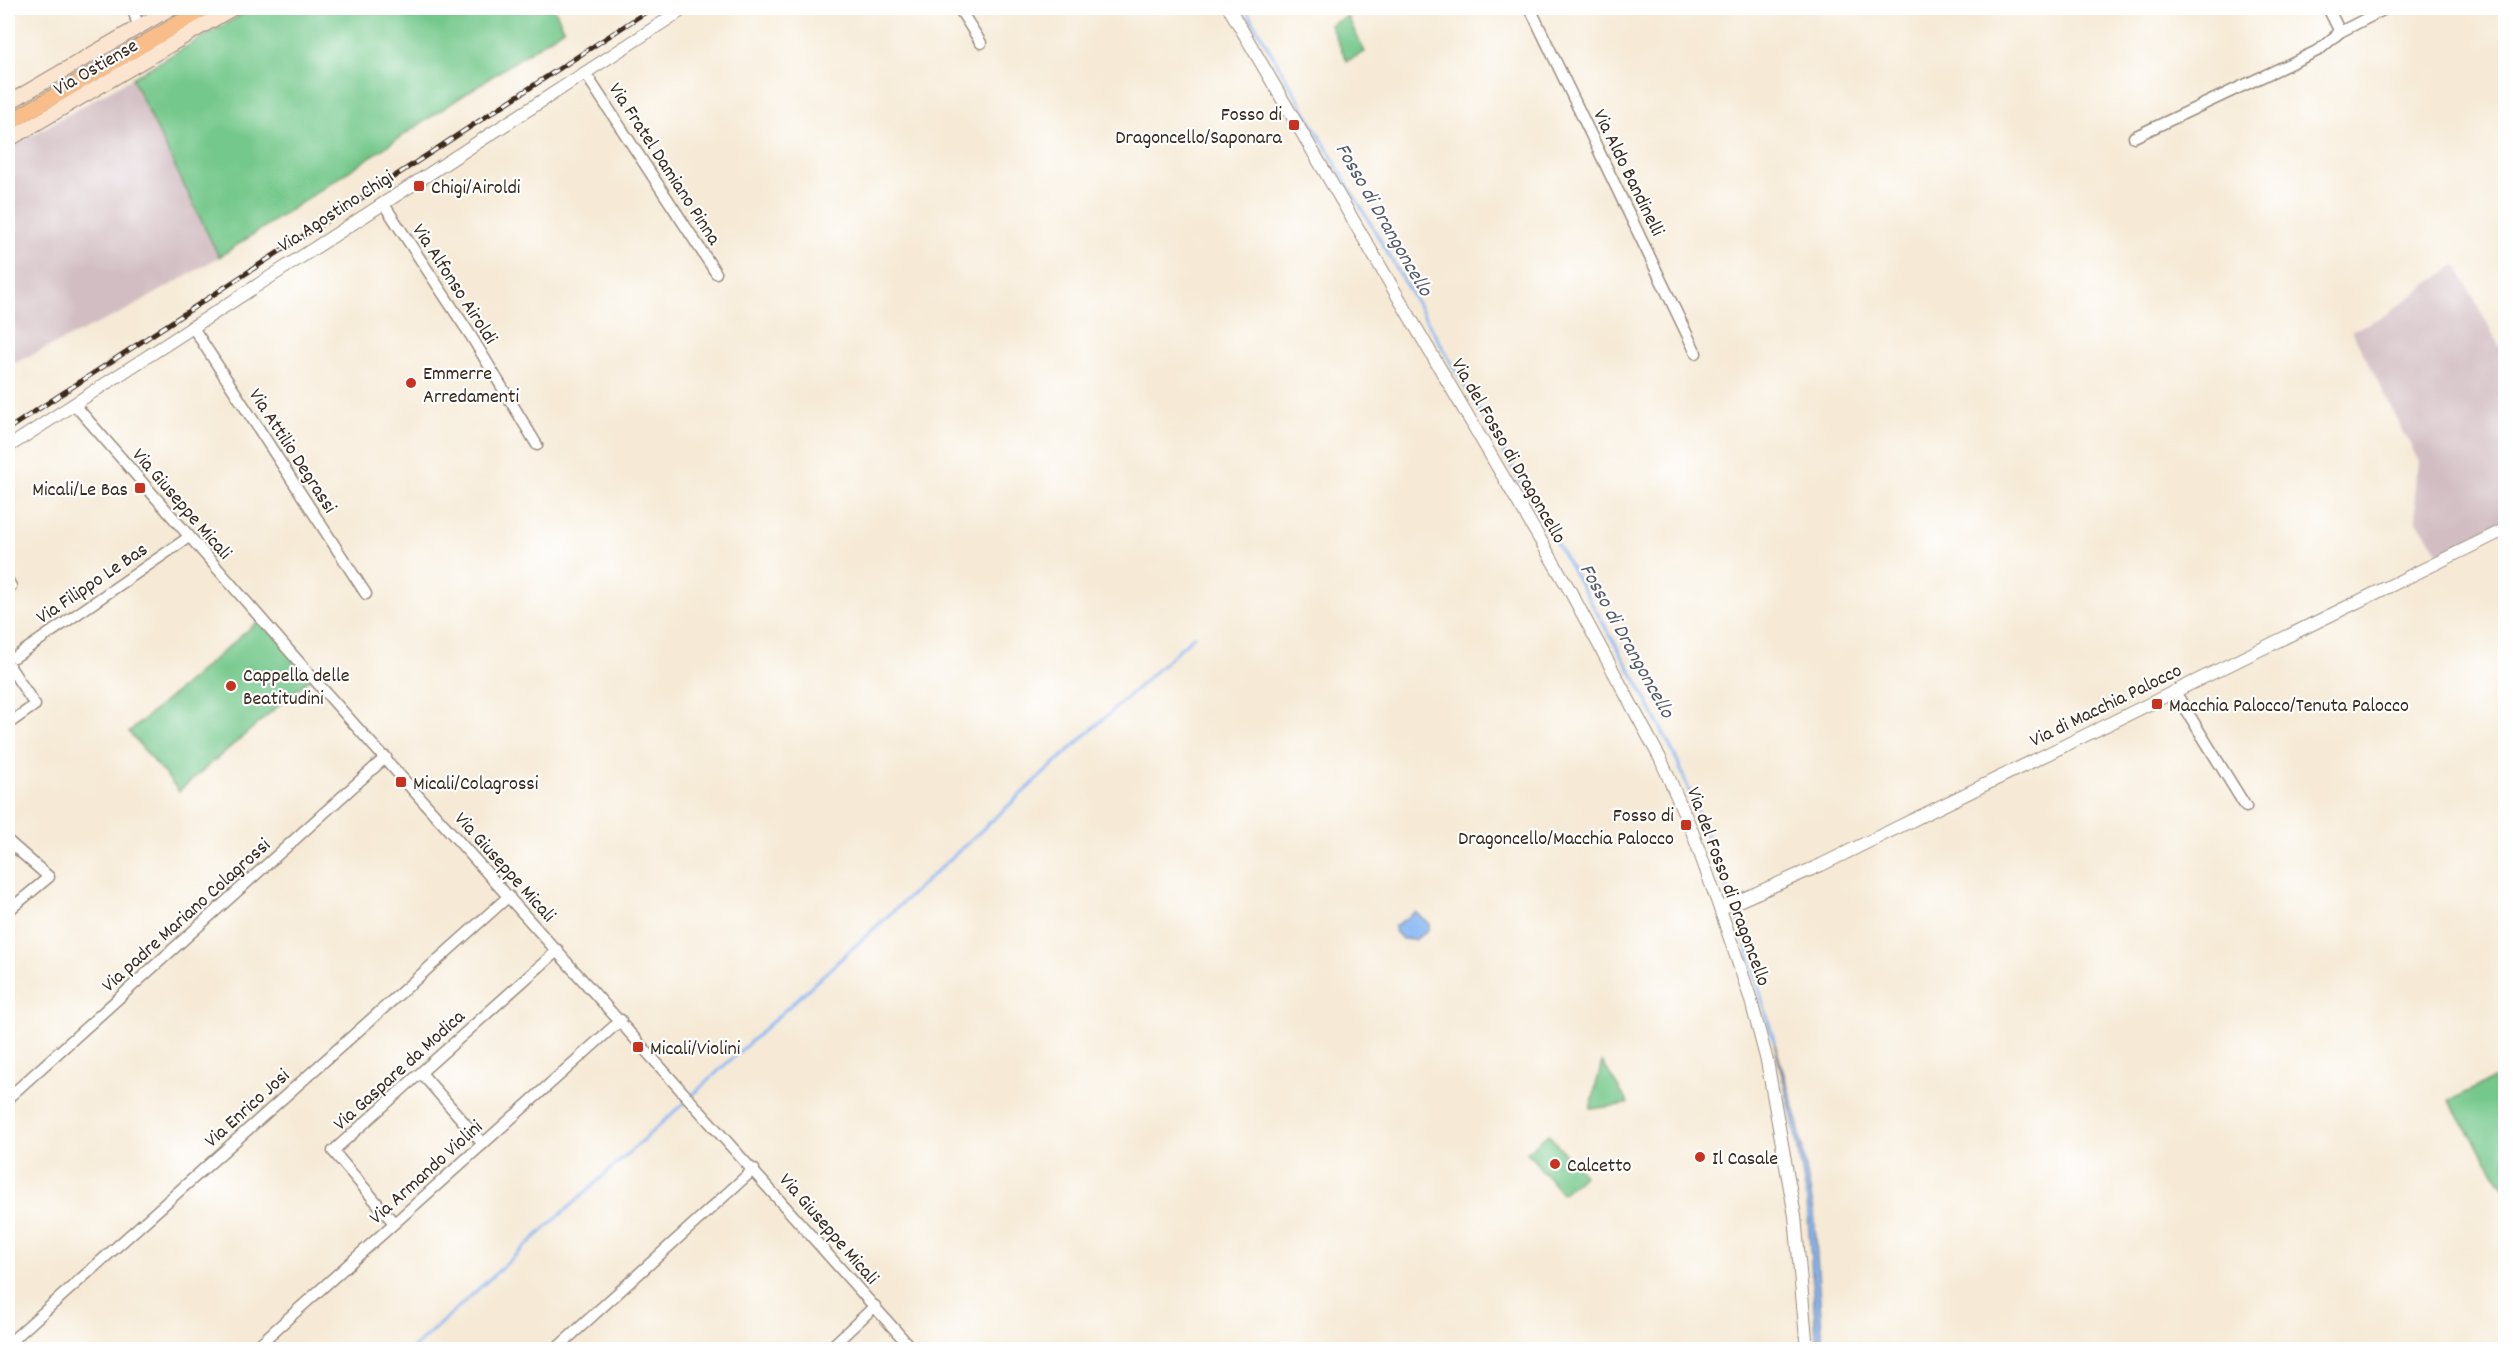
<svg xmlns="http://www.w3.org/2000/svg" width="2513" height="1357" viewBox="0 0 2513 1357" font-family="Dekko,sans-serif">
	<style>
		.industrial { fill: #d2bec2 }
		.green { fill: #74c88b; stroke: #587954; stroke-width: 1.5 }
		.water { fill: #87b6f2; stroke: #617088; stroke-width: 1.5 }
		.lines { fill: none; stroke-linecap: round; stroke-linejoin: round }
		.stream { stroke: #87b6f2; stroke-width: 3 }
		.minor-casing { stroke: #988a7a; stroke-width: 13 }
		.tertiary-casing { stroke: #988a7a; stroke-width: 14 }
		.secondary-casing { stroke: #988a7a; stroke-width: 16 }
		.primary-casing { stroke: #988a7a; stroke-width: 17 }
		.minor { stroke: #fff; stroke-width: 10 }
		.tertiary { stroke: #fff; stroke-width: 12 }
		.secondary { stroke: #fce5d0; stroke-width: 14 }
		.primary { stroke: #f8bd89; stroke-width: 15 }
		.rail-casing { stroke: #3b2a1e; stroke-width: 5 }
		.rail { stroke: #fff; stroke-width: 3; stroke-dasharray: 9; stroke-linecap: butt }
		.poi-dot { fill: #c8321e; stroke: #fff; stroke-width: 2 }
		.labels { text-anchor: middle; stroke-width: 4.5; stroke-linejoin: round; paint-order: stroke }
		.street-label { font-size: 20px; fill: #3b2a1e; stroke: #fff }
		.poi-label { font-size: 20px; fill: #3b2a1e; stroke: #fff; text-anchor: start }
		.water-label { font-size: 21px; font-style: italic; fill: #565b68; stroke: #fff }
	</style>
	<rect width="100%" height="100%" fill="#fff"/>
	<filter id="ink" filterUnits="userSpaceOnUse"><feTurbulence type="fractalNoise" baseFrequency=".0167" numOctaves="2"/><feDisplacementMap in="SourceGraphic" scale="12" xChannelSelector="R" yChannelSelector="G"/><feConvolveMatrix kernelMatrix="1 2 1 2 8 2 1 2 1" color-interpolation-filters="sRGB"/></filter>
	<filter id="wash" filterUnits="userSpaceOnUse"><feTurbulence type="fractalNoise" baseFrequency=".008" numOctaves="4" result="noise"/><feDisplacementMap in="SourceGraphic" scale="24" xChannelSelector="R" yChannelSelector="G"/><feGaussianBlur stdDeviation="1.35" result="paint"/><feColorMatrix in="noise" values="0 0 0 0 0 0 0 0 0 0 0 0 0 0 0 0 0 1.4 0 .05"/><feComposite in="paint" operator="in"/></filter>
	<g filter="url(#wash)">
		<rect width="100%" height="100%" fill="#f6ead6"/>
		<g class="industrial">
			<polygon points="132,78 219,257 127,310 8,366 8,149"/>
			<polygon points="2456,264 2505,357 2505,522 2441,555 2417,522 2414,482 2419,462 2352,331 2386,315"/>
		</g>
		<g class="green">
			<polygon points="253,8 554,8 564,29 219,257 132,78"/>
			<polygon points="1347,16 1365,52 1347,61 1330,25"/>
			<polygon points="262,618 312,677 179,791 129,732"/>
			<polygon points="1602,1062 1628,1103 1627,1104 1590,1109"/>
			<polygon points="2505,1073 2506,1187 2505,1188 2449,1101"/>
			<polygon points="1548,1134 1584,1175 1562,1194 1527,1152"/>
		</g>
		<g class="water">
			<polygon points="1416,912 1429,924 1429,929 1415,940 1402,939 1395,931 1395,926"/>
			<polygon points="1773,1038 1796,1115 1814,1212 1823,1349 1817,1349 1807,1199 1792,1116"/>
		</g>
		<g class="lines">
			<g class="stream">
				<polyline points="1245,8 1639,685 1677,760 1732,900"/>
				<polyline points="1735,906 1774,1041"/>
				<polyline points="691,1096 1194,636"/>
				<polyline points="411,1350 686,1101"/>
			</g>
		</g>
	</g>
	<g filter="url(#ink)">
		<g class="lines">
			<g class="minor-casing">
				<g id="minor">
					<polyline points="133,8 138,27"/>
					<polyline points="959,8 981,43"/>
					<polyline points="1530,8 1696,353"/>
					<polyline points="2328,8 2340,32"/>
					<polyline points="585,73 716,273"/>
					<polyline points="2134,137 2319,50 2340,32 2387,8"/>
					<polyline points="383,203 471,336 537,445"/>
					<polyline points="192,326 366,594"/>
					<polyline points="74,404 312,677 913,1350"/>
					<polyline points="8,581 11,586"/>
					<polyline points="15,657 189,537"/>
					<polyline points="8,664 35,705 8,724"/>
					<polyline points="2175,692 2246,807"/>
					<polyline points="8,841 49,877 8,911"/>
					<polyline points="421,1073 483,1144"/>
					<polyline points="8,1098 386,757"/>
					<polyline points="394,1223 333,1151 558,950"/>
					<polyline points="8,1344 509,896"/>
					<polyline points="253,1350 621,1020"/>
					<polyline points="555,1350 754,1169"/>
					<polyline points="828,1350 875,1306"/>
				</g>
			</g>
			<g class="tertiary-casing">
				<g id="tertiary">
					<polyline points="1229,8 1569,589 1661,760 1692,831 1720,909 1750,997 1767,1061 1795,1216 1807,1350"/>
					<polyline points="8,447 685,8"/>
					<polyline points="1720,909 1821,865 2506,529"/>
				</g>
			</g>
			<g class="secondary-casing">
				<g id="secondary">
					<polyline points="8,103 171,8"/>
					<polyline points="8,140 233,8"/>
				</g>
			</g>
			<g class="primary-casing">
				<polyline id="primary" points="8,123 205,8"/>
			</g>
			<use href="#minor" class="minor"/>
			<use href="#tertiary" class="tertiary"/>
			<use href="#secondary" class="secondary"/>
			<use href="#primary" class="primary"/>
			<g class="rail-casing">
				<polyline id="rail" points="8,429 652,8"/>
			</g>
			<use href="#rail" class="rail"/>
		</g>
	</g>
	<g class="poi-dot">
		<rect x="1288" y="119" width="12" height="12" rx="3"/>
		<rect x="413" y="180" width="12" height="12" rx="3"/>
		<circle cx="411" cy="383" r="6"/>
		<rect x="134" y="482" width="12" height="12" rx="3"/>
		<circle cx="231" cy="686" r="6"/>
		<rect x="2151" y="698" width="12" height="12" rx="3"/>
		<rect x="395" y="776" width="12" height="12" rx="3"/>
		<rect x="1680" y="819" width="12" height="12" rx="3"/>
		<rect x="632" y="1041" width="12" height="12" rx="3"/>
		<circle cx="1700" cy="1157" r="6"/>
		<circle cx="1555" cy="1164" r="6"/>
	</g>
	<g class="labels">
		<g class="street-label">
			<text transform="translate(95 66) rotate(-30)" y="7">Via Ostiense</text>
			<text transform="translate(666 163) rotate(57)" y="7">Via Fratel Damiano Pinna</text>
			<text transform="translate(1630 172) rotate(64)" y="7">Via Aldo Bandinelli</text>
			<text transform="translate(335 210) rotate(-33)" y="7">Via Agostino Chigi</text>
			<text transform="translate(456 283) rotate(57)" y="7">Via Alfonso Airoldi</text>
			<text transform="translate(294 450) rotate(57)" y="7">Via Attilio Degrassi</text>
			<text transform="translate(1510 450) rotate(60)" y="7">Via del Fosso di Dragoncello</text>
			<text transform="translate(183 503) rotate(49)" y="7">Via Giuseppe Micali</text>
			<text transform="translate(91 582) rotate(-34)" y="7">Via Filippo Le Bas</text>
			<text transform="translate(2105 704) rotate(-26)" y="7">Via di Macchia Palocco</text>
			<text transform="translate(506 866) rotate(48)" y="7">Via Giuseppe Micali</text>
			<text transform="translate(1730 886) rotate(70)" y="7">Via del Fosso di Dragoncello</text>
			<text transform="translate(185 914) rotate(-42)" y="7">Via padre Mariano Colagrossi</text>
			<text transform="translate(398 1069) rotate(-42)" y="7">Via Gaspare da Modica</text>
			<text transform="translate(246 1107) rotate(-42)" y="7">Via Enrico Josi</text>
			<text transform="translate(425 1171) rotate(-42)" y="7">Via Armando Violini</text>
			<text transform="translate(830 1228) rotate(49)" y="7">Via Giuseppe Micali</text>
		</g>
		<g class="poi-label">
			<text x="1282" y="120" text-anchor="end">Fosso di<tspan x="1282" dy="23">Dragoncello/Saponara</tspan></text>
			<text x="431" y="193">Chigi/Airoldi</text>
			<text x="423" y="379">Emmerre<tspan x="423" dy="23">Arredamenti</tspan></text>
			<text x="128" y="495" text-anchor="end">Micali/Le Bas</text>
			<text x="243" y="681">Cappella delle<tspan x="243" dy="23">Beatitudini</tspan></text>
			<text x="2169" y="711">Macchia Palocco/Tenuta Palocco</text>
			<text x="413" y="789">Micali/Colagrossi</text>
			<text x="1674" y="821" text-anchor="end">Fosso di<tspan x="1674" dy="23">Dragoncello/Macchia Palocco</tspan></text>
			<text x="650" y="1054">Micali/Violini</text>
			<text x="1712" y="1164">Il Casale</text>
			<text x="1567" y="1171">Calcetto</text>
		</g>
		<g class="water-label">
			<text transform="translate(1385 219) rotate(60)" y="7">Fosso di Drangoncello</text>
			<text transform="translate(1628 640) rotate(61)" y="7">Fosso di Drangoncello</text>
		</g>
	</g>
	<rect width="2513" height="1357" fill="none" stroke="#fff" stroke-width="30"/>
</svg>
